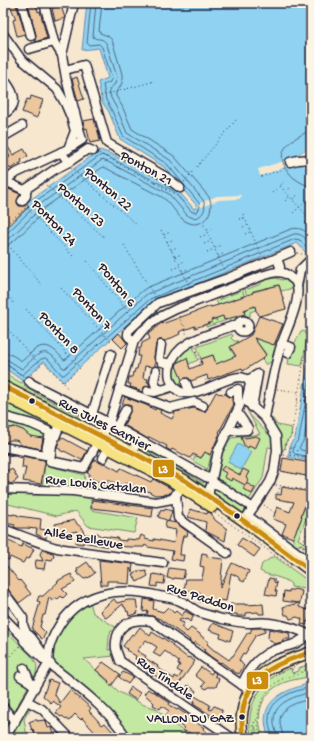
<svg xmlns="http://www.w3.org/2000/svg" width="314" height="741" viewBox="0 0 314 741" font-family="'Gochi Hand',sans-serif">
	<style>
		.green { fill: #c3e8a1; stroke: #72856e }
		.water { fill: #90d2f1; stroke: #648ca8 }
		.pier { fill: #f7e7cf }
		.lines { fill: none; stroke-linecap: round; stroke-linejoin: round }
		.shore { stroke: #4e6884; stroke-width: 1 }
		.building { fill: #ecc79d; stroke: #22223b; fill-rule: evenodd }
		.minor-casing { stroke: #22223b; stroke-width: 11 }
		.major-casing { stroke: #22223b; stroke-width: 13 }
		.path { stroke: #22223b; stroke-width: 1; stroke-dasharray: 1 3; stroke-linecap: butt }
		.minor { stroke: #fcf5e5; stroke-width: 8 }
		.major { stroke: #f6e281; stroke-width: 10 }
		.bus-1-casing { stroke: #fcf5e5; stroke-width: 8 }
		.bus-1 { stroke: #cc8c0c; stroke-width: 5 }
		.bus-dot { fill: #22223b; stroke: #fcf5e5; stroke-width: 1.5 }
		.labels { text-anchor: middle; stroke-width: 3.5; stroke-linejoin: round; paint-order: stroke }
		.bus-label { font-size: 13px; fill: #22223b; stroke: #fcf5e5; text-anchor: end }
		.street-label { font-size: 14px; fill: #22223b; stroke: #fcf5e5 }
		.line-badge { stroke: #fcf5e5; stroke-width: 1.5 }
		.badge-label { font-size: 11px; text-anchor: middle; font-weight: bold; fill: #fff }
	</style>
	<rect width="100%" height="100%" fill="#f7e7cf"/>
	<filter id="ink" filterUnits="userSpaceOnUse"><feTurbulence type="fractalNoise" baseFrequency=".025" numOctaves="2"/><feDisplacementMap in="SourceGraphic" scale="8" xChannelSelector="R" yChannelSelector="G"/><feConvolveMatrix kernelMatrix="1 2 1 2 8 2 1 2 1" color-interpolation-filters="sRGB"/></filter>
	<g filter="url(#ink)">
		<g class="green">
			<path d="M306,268L294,326L284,348L286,349L285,357H281L270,418L273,419L277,425L292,428L291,436L286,442L285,448L281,453H280C280,445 282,437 277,430C275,426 271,424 269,420L281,351L293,325L304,271Z"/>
			<path d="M284,275L290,280L294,288L281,291L279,285L253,291L255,304L254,305L256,310L250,312V317L245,315L243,319C237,319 237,323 232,324L230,319L206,327V325L211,322V320L216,319V321H217L216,315L244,310L250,307L244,286L246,285L248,289L261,284L260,280L262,278L263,281L275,278L283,280Z"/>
			<polygon points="242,286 244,296 218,305 215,297 217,296 219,300 227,297 225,293 229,291 230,295 238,292 237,288"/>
			<polygon points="301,331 308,332 302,366 288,364 290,352"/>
			<polygon points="232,334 233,336 231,338 234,341 238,341 237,343 230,348 235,356 236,355 239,360 216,364 213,355 201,359 197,347"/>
			<polygon points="251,334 265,341 274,345 276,341 279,343 273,354 273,360 266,365 262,359 266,354"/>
			<path d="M192,344L198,360L189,364L187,358L175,363L187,391L183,389C181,385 177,383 175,379C173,376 173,373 173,369C174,355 181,352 192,344Z"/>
			<polygon points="3,372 21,383 25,381 26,382 24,387 99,426 101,422 103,423 102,429 99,429 3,380"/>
			<polygon points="3,399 15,405 15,408 18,410 22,410 54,426 51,440 30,436 23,430 15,427 10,428 3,429"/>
			<polygon points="247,405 252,411 249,414 268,434 271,431 275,448 268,447 263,478 249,500 217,480 222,454 231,438 260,434 245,406"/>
			<polygon points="138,446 179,468 203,483 206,480 208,481 206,487 177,470 137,448"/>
			<polygon points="205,452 211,455 208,468 212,469 210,473 207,474 205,473 207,469 193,461 196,455 201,458"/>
			<polygon points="45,465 85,475 84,481 104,486 108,483 114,486 113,490 77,487 42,486"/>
			<polygon points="214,489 246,509 243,513 213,493"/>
			<polygon points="3,493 37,495 66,493 91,498 91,510 138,518 134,533 88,526 76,511 57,516 8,504 3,500"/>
			<polygon points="293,497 311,500 311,506 298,539 311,547 311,551 301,544 295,547 293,546 294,540 292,539 297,528 298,528 302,517 301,516 305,507 293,502"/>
			<path d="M274,556L311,583V592L306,589L291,587V584C282,576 270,577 260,571L262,564Z"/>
			<polygon points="90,602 93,613 117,628 116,631 111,631 109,637 108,650 113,649 114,656 84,659 119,692 144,705 155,708 176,726 192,738 130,738 53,662 52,652 57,634 74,612"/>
			<polygon points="3,627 33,658 37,665 36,673 14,711 3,699"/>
			<path d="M311,662V676C302,679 292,679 283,683C260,693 255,715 263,738H252C245,714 255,688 276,675C280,672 286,670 291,668L292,673L299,671V668L307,665Z"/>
			<polygon points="29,705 31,707 24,719 26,731 31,738 9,738"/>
		</g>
		<g class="water">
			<polygon points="87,3 311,3 311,147 310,147 298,155 308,170 311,171 311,258 297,243 152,302 63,382 44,361 23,381 3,367 3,231 29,207 26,203 100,150 111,154 175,187 194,209 197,206 164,167 120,139 109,112 102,102 98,82 108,78 99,48 82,50"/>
			<polygon points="311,346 311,461 288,457 290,447 290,444 295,438"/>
			<polygon points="238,444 251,452 241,470 228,462"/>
			<path d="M311,683V738H269C255,702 281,691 311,683Z"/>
		</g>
		<g class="pier">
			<polygon points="310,147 311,147 311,149 300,156 300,160 311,169 311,171 299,162 260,176 258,169 297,157 298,155"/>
			<polygon points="241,195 241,197 239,199 219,200 199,208 198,206 198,204 217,196"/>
		</g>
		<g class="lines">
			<g class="shore">
				<path d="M311,132C304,132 300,136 294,139C277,151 280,165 294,178C300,182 304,185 311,186"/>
				<polyline points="3,234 7,233 32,209 33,203 101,155 110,158 172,190 192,212 197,212 200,207 199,203 167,164 123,136 112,111 106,100 103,85 110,82 112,78 102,47 99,44 89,45 87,43 91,3"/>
				<path d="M3,239H7L11,237L35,214L37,210L39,205L102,160L108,162L169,194L187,215C198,223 209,211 203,200L170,160L127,133L117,109L111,98L109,89L115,84L117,77L107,45C103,36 98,41 93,37L96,3"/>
				<path d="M3,245L9,244L14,241L39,217L44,208L103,167L106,168C120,176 135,183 150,191C155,194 162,196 166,200C173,206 178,218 187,222C203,230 216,211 209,197L174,156L132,129L122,106L116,96V92L120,87L122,83V74L112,40L108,36L100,33L99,31L102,3"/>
				<path d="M3,353L10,354L22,361C26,358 29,354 33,351C46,340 55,350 63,359L65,360L142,291L146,288L291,229C300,227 305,230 311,236"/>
				<path d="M3,359L8,360L22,369C29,364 39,348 49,354C54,356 59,363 63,368H65L147,294L294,234C302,233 306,239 311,245"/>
				<polyline points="3,364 7,365 22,375 41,359 45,358 48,359 62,375 64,375 150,299 295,239 300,240 311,252"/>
				<polyline points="311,370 299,439 294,445 293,452 295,454 311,457"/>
				<polyline points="311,398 304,440 299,448 301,450 311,452"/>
				<path d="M272,738C272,732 268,726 269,719C269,698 294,691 311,687"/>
				<path d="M277,738C277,732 273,726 274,719C275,701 297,696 311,692"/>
				<path d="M283,738C283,732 280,728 280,722C279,706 299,702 311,699"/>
			</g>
		</g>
		<g class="building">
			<polygon points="9,3 15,3 18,10 25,34 17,36 13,20 16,19"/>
			<polygon points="28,3 36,3 38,12 40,11 47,38 35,42 36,35"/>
			<polygon points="61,6 65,18 55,21 52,8"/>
			<polygon points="77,77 84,99 78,101 72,79"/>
			<polygon points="31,96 43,100 37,118 22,112 27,99 30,100"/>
			<polygon points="94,119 96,127 97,127 100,141 90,143 87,128 85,129 83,121"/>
			<polygon points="8,147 13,155 24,149 28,156 21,160 22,162 10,169 9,167 3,170 3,161 10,157 5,149"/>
			<polygon points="6,188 20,194 17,201 17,203 19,206 24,206 27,204 29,206 3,231 3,190"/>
			<polygon points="279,285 286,309 259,316 258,313 256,311 255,306 244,310 245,314 224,320 223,316 211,320 212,322 201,326 195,328 195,326 179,332 180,334 165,341 162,340 159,340 156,344 154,357 155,362 155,366 153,367 145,366 143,378 148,379 147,382 149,382 149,386 144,387 143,392 136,390 137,389 130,387 131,384 128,384 129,377 132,377 133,372 134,373 135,369 137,369 140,356 138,356 139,348 141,348 142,343 150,339 148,334 156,328 156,327 160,324 162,323 162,324 211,306 211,307 218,305 253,293 252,292"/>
			<polygon points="259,316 283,324 274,345 254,338 266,355 262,359 243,371 242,368 208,380 207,375 191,381 189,378 186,378 182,380 176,366 178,362 187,358 190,369 202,364 201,359 213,355 216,364 236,356 230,347 251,335"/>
			<polygon points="119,333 127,343 122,348 113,339"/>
			<polygon points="216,392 220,394 221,393 224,395 225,393 228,397 232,397 232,402 234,404 219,432 220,433 210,455 205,452 201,458 193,454 190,458 172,449 171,451 166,448 167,446 149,437 148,439 124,425 131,409 131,406 129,404 122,404 125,397 146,405 155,410 156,408 161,410 160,413 172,419 175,412 194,408 205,412"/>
			<polygon points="15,427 23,430 30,436 43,438 41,449 21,445 18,441 15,440 10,440 7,442 3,442 3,429 10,428"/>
			<polygon points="256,436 260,438 255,449 249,446 248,448 244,445 241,437 245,438"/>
			<polygon points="61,437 87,451 82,460 64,451 63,452 60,450 60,449 57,447"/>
			<polygon points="3,453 45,460 45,463 41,484 23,481 26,468 22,468 23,458 3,454"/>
			<polygon points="283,458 311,463 311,477 281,471"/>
			<polygon points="95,459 100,463 104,463 119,471 121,468 151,482 153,479 172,489 169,494 155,495 142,488 140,492 125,483 123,487 108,480 105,485 88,477 90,474 87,473"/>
			<polygon points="3,463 7,471 10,469 13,470 18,479 11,484 8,482 6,483 3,480"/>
			<polygon points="224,466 240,475 243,469 249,472 246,477 248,479 246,485 246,483 255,488 252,494 243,489 245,485 232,478 231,481 224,477 226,473 221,470"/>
			<polygon points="282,487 311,492 310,499 306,503 301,516 302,517 293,538 282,534 286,524 273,519 277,507 290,512 294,502 276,499 276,494 281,495"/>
			<polygon points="92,500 153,508 152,517 118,511 91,508"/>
			<polygon points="165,509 172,511 169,521 158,517 161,510 164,511"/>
			<polygon points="190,509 207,514 208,512 211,513 215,520 227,529 225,541 205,531 206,522 188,517"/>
			<polygon points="7,514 13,515 13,514 18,515 18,516 41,519 40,529 46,530 46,539 36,534 37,529 26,528 17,528 14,527 15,525 5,523"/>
			<polygon points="75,520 77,524 82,528 84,534 94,535 94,533 98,533 100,536 118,538 118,540 126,541 126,539 139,540 141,535 145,537 145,539 154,541 154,539 174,543 176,530 165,528 166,521 176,523 188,532 187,536 183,536 181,545 180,555 184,555 183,561 171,559 173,551 148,547 145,545 144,547 133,547 104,546 83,542 83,544 76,543 77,531 57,535 55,524"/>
			<polygon points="3,538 21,547 23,544 34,549 29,559 26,558 23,563 10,557 9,560 3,557"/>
			<polygon points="242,538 260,549 254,557 237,545"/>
			<polygon points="42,550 53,553 54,556 52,560 46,559 44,569 35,568 36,560 43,561 40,554"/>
			<polygon points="202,553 207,554 207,557 223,559 220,588 232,563 249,571 244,582 240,580 240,578 231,573 226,601 219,600 218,602 215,601 214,602 210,601 209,604 198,601 200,592 184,590 186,579 202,579 204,567 200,566"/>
			<polygon points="99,560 133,564 132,572 130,568 129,584 118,583 118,581 107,581 107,585 101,585"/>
			<polygon points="87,562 95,573 88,578 87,577 84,579 76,572 78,571 77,569"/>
			<polygon points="6,565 19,581 20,580 31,594 19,603 7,588 3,584 3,567"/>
			<polygon points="169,568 185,570 183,579 174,578 174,579 167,578"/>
			<polygon points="141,570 142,572 146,571 148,576 137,582 133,574"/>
			<polygon points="71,574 75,582 62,589 67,594 63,598 61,596 58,599 56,598 52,601 49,597 45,615 43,615 40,627 46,633 42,639 32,629 40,602 37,601 39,596 43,596 58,582 57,581"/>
			<polygon points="153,574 165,576 164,584 157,583 157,587 151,586"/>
			<polygon points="269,578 274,579 274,582 277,583 275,591 277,591 276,596 265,594"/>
			<polygon points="294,589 302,591 299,607 311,611 308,622 307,621 306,625 301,624 302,619 297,617 290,619 288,615 285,615 283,607 299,603 283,601 284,591 289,592 289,590 293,590"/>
			<polygon points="114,599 117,603 128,600 136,600 138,613 129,616 128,611 127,612 125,607 124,607 123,604 106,618 100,611"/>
			<polygon points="144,599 154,601 153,609 163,612 168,607 174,613 176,611 182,616 185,611 194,616 190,622 187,619 186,620 181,618 179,621 184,623 181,627 187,632 191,628 200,634 200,635 209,642 207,644 215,651 216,651 229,660 232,656 233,656 248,632 250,633 252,628 265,628 265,632 256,635 247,649 248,649 245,654 243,653 239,660 244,666 239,674 237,673 236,673 221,662 220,663 211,657 204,651 205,650 195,642 193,644 189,641 190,640 160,619 152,616 147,615 148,611 143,612"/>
			<polygon points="230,604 245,604 245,605 263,604 264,614 259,614 258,612 246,613 246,616 237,616 237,614 228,614"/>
			<polygon points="213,623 233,631 230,641 220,637 221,634 209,630"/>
			<path d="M140,627L150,636L152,632L163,639V638L173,645L172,646L188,658L189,657L195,661L174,691L168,686L169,685L153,674L152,676L147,672L149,670L145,666L135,659L136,656L126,650L127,649L123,646L132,634L134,635ZM146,640L157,647L153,653L160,657L165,651L179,662L178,664L180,665L177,670L182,673L178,678L175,676L174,679L157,667L158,666L145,658L146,656L137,651Z"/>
			<polygon points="269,629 289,633 290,639 283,639 283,642 274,644 268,638"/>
			<polygon points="103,662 120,674 112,685 110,685 108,682 109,681 96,670"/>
			<polygon points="201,667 211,674 213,671 216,673 215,676 219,678 216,687 208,687 206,689 202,686 205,683 195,675"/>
			<polygon points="123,672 133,677 128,684 119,677"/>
			<polygon points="49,680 58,683 54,693 60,703 70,690 91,708 89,711 102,725 105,723 113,732 106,738 100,738 82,718 81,720 75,714 69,721 62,716 61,717 56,713 61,707 53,701 51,703 43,696"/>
			<polygon points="188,685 196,691 193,695 210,705 209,709 211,710 214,706 215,706 222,710 222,712 217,719 193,704 195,701 185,693 186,692 184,691"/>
			<polygon points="131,687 140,693 136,700 127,694"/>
			<polygon points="148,689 152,692 153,691 170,703 169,705 177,710 178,709 190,717 190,718 204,728 203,729 207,732 204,735 211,738 199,738 188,732 188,733 183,730 184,728 165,716 169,711 162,706 160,709 153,705 154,703 151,700 144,694"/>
			<polygon points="34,720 37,720 37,721 45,720 46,721 48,728 52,727 55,738 43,738 42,736 36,738 33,729 32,730 29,722"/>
		</g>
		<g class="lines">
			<g class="minor-casing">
				<g id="minor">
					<polyline points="22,3 31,36"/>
					<polyline points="44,3 54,42 62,55"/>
					<polyline points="3,34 21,59 57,89 65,103 71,117 75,131 68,149"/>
					<polyline points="29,49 54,42"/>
					<polyline points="65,70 84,65 107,143 166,177 180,188"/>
					<path d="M3,78C9,86 19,98 11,108C9,111 5,113 3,115"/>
					<polyline points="3,104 13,96"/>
					<polyline points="3,137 22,126"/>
					<polyline points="61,152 66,159 69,162 88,149 93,151"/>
					<polyline points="290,162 298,160 311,159"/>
					<polyline points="5,181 24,190 26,189"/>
					<polyline points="3,183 14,174 68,149 82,140 66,78 62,55 74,3"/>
					<polyline points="22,201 26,196 26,189 54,170 69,162"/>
					<polyline points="277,258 291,252"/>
					<polyline points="297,286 300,270 311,259"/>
					<circle cx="243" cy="326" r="5.5"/>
					<path d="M237,326H232C209,335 177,340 170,366C168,374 170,383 176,389C191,403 222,377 240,377C243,377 246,379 248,380L250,384L246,401L265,418"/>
					<path d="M134,341C129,337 126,337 129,330L158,303L228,278L277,258L280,267L279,272"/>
					<polyline points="281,344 291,347 288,353"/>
					<polyline points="161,345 159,358 162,362 171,364"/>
					<path d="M156,371L154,381L156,387C162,392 167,388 174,386"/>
					<polyline points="248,380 258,374 252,407"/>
					<polyline points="29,381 32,384 109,423 206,477 212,479"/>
					<polyline points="186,383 190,393"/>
					<polyline points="119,389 170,408 194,402 203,406"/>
					<polyline points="148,391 155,392 162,390"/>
					<polyline points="92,414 111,354"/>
					<polyline points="3,416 32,424 50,432 45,455 3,447"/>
					<polyline points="59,427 52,445 50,461 84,468 96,445"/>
					<polyline points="116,428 126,409"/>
					<polyline points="227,431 247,430 248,428 237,412"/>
					<path d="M100,441V440L109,423L134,341L142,331L158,318L176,309L262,276C271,273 282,269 290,277C291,278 294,280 295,281C305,297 283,335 279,352C273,374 269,396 265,418L276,436L277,450L274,472L270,482L259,499L244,521"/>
					<polyline points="127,454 132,452 138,440"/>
					<polyline points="103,458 108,448"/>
					<polyline points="212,485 216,484 222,487 253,508"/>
					<polyline points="3,489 73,491 156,502 172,499 182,488"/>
					<polyline points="176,494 178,518 227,553"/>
					<polyline points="209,497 209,490 213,481 212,479 218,451 240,405 238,400 238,389 231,392"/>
					<polyline points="248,516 311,563"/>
					<path d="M3,529C21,535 38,543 57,548L163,563"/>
					<polyline points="3,591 23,618 23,625 27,635"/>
					<polyline points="3,617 24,638"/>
					<path d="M49,662L43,659L24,641V638L25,636L29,635L32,638L49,662L53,667C80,689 108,709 127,738"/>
					<polyline points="24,668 30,682"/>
					<polyline points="20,676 30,682 35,687"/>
					<path d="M242,685C247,670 259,656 274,650C288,645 296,647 308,634"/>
					<polyline points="27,701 42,709 70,738"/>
					<polyline points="3,707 15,722"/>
					<path d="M5,738L47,666C49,661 48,657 49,651C49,645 53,637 56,631C77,591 119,586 159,596C166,597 174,598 180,601C188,604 194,610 201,613C208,615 215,617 222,619C231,621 240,623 249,623C256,623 264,622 270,623C284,625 299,629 311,636"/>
					<path d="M232,738L120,661C119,657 117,653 116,649C115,645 116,640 117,636C122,621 137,619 151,621L249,690"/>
				</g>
			</g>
			<g class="major-casing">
				<g id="major">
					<polyline points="3,386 132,452 186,481 244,521 311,571"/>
					<polyline points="3,395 102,445 170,480 212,507"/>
					<path d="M243,738C238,712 246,685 268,670C281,661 297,658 311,652"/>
				</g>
			</g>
			<g class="path">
				<polyline points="101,96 155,81"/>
				<polyline points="99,153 175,194 187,206"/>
				<polyline points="71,168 136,224"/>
				<polyline points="261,177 285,168"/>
				<polyline points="184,182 236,120"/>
				<polyline points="46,185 105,238"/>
				<polyline points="280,186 311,220"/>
				<polyline points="286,192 291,187"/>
				<polyline points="272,193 284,182"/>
				<polyline points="293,199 299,194"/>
				<polyline points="285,201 289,197"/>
				<polyline points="25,206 73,256"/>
				<polyline points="293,213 306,201"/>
				<polyline points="243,214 262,257"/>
				<polyline points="307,214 311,211"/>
				<polyline points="239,219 244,218"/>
				<polyline points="202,221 225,272"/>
				<polyline points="305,223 310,219"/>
				<polyline points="6,225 7,226 17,217"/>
				<polyline points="3,227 25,208"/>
				<polyline points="243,227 247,225"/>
				<polyline points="161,230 189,285"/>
				<polyline points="207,230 214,228"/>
				<polyline points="245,234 250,232"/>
				<polyline points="164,235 170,232"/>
				<polyline points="200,237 207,234"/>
				<polyline points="3,239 42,285"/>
				<polyline points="167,242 174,239"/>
				<polyline points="204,244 211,241"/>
				<polyline points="124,245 155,297"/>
				<polyline points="215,248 221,245"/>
				<polyline points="171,250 177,247"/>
				<polyline points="207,252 214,249"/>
				<polyline points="297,253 306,255"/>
				<polyline points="218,256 223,254"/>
				<polyline points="175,257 181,254"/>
				<polyline points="87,261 132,317"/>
				<polyline points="179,264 184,261"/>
				<polyline points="173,269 179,267"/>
				<polyline points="182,271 188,269"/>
				<polyline points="186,279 192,276"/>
				<polyline points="61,288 110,341 119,332"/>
				<polyline points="3,289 15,305"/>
				<polyline points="26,309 80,368 63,383 44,362 31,375"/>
				<polyline points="179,316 183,326 184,325 187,336"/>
				<polyline points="204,325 205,329"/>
				<polyline points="5,326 40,365"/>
				<polyline points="195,347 201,365"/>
				<polyline points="306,353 311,354"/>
				<polyline points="3,362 24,377"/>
				<polyline points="204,376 206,381"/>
				<polyline points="64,383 67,388"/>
				<polyline points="277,389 298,392"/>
				<polyline points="297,400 311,402"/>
				<polyline points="305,401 306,391"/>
				<polyline points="305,412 307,402"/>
				<polyline points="291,447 290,455 311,458"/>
				<polyline points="285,449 286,442 291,436 311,320"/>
				<polyline points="283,454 289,455"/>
				<polyline points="297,455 298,448"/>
				<polyline points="304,457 306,449"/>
				<polyline points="191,460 194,455 201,458 205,452 209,454"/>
				<polyline points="280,471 311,477"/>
				<polyline points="276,485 311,491"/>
				<polyline points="278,493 280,486"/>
				<polyline points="264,505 275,513"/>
				<polyline points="215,513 293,568"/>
				<polyline points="300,545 301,545 311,552"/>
				<polyline points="303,547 304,540 311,523"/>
				<polyline points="11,656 20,646"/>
				<polyline points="292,669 294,675"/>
				<polyline points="278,673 294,667 299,668 307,665 311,662"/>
				<polyline points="263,686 276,675"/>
				<polyline points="255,698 261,688"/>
				<path d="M256,729L255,732L257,730C256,729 254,728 253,727V725L255,726L256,729"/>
				<path d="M256,738L255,732L253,730C254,727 254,723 255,720H257"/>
				<path d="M261,738C254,717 259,696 277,682C284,677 292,676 300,673C304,671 307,669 311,668"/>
			</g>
			<use href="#minor" class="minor"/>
			<use href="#major" class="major"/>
			<g class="bus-1-casing">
				<g id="bus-1">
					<polyline points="3,386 132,452 186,481 244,521 311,571"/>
					<path d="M243,738C239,709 246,682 274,667C285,660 299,657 311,652"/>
				</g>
			</g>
			<use href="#bus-1" class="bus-1"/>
		</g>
	</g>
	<g class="bus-dot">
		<circle cx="32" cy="401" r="3.5"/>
		<circle cx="237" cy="516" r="3.5"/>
		<circle cx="242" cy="717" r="3.5"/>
	</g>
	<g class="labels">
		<g class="bus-label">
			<text x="234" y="722">VALLON DU GAZ</text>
		</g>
		<g class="street-label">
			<text transform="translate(147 167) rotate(29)" y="5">Ponton 21</text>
			<text transform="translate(109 188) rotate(41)" y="5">Ponton 22</text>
			<text transform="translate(82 204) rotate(42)" y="5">Ponton 23</text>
			<text transform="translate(55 222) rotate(46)" y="5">Ponton 24</text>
			<text transform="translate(118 284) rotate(51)" y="5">Ponton 6</text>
			<text transform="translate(93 308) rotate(48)" y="5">Ponton 7</text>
			<text transform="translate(60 332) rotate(47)" y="5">Ponton 8</text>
			<text transform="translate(105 423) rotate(27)" y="5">Rue Jules Garnier</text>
			<text transform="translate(96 483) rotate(6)" y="5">Rue Louis Catalan</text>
			<text transform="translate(84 537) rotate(10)" y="5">Allée Bellevue</text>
			<text transform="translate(201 596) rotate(18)" y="5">Rue Paddon</text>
			<text transform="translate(166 677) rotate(35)" y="5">Rue Tindale</text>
		</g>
	</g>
	<g class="line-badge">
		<rect x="152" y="459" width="23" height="19" rx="4" fill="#cc8c0c"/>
		<rect x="246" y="671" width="23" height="19" rx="4" fill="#cc8c0c"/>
	</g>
	<g class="badge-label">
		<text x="163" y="473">L3</text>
		<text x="257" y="684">L3</text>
	</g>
	<rect width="314" height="741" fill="none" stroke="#fcf5e5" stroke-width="16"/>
	<rect x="8" y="8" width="298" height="725" fill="none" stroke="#22223b" stroke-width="1.5" filter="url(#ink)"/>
</svg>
